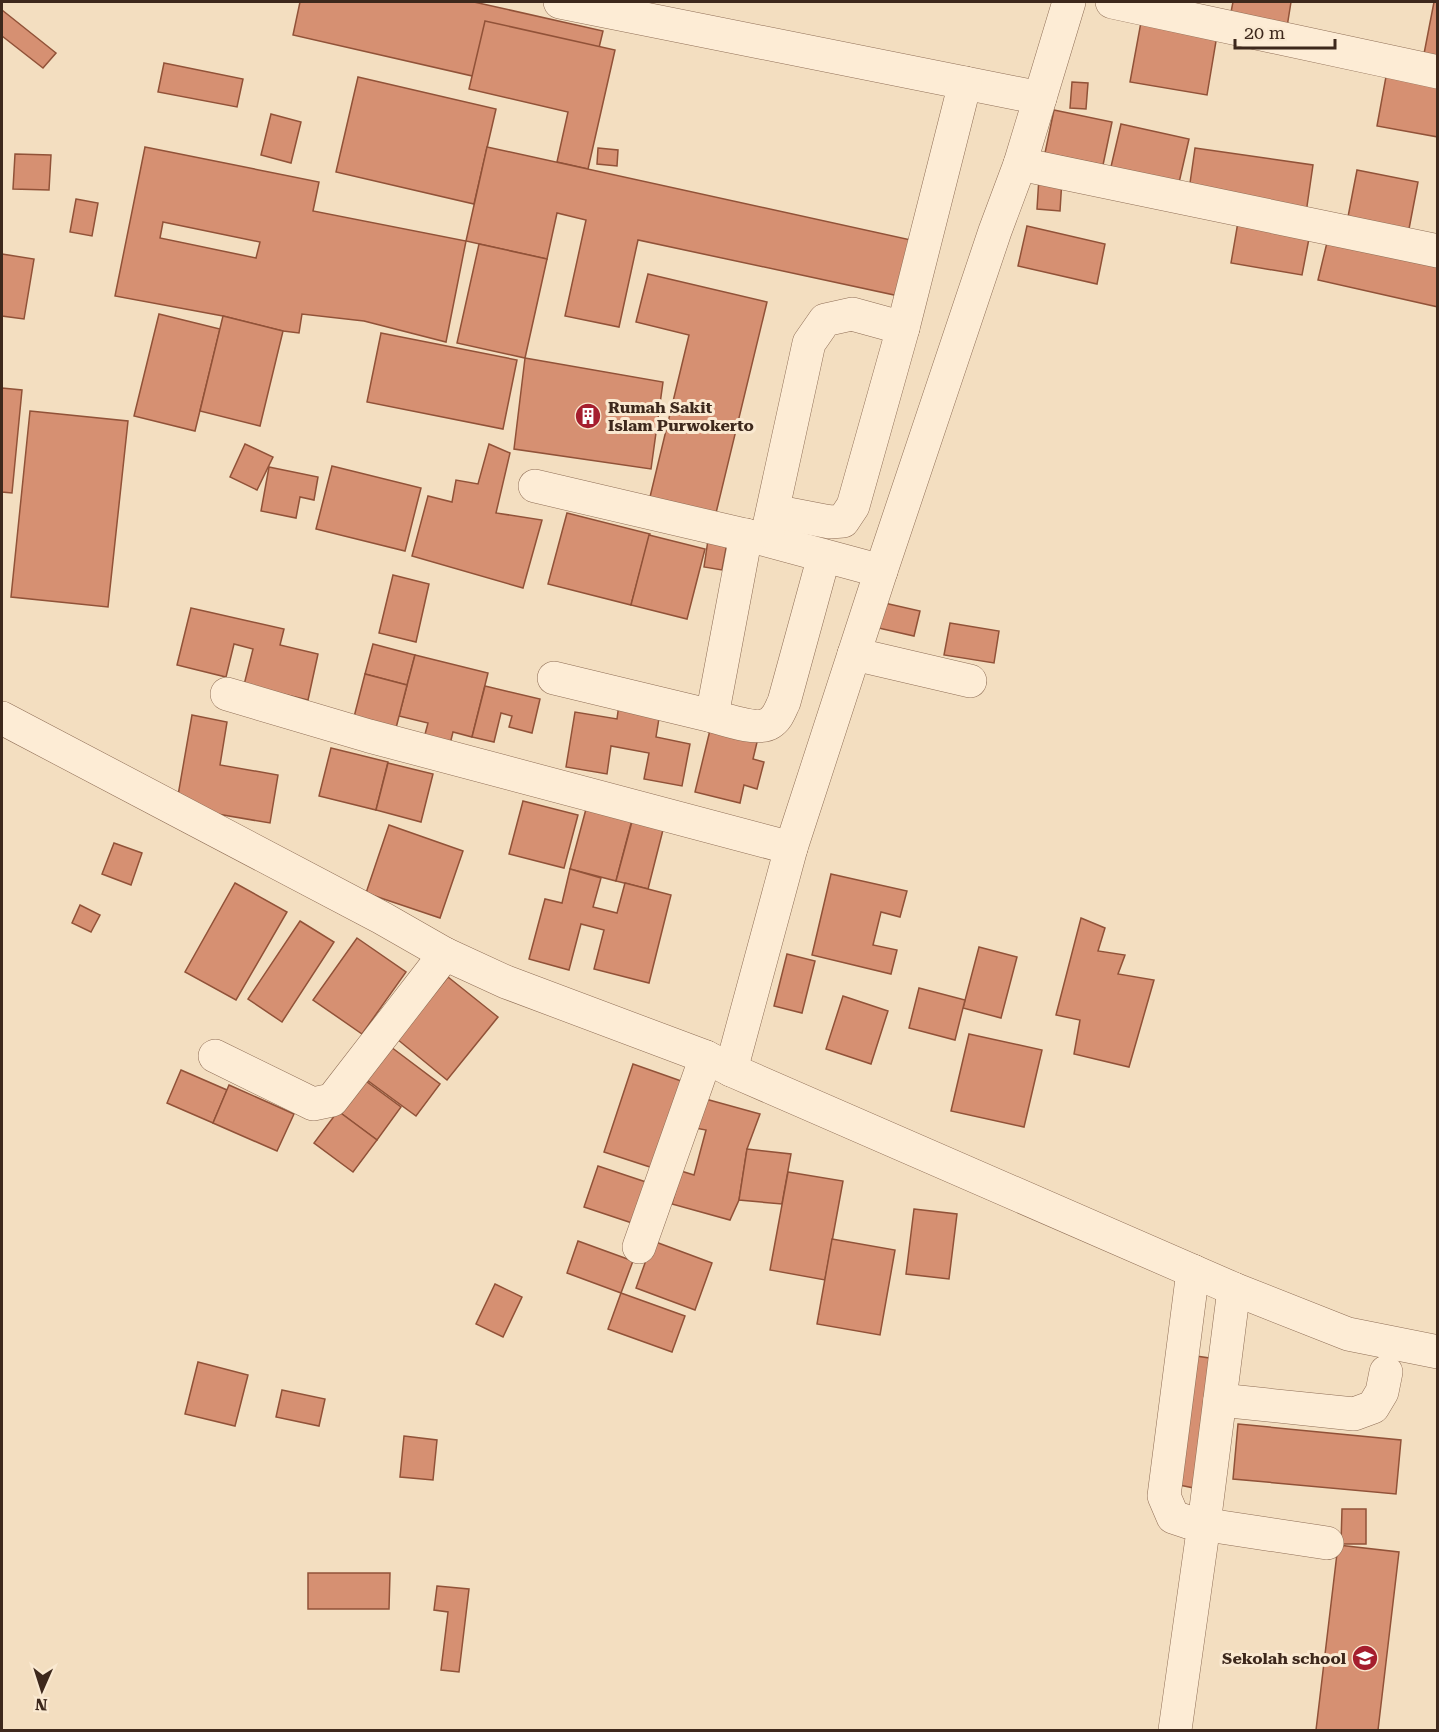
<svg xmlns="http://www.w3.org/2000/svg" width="1439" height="1732" viewBox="0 0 1439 1732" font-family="'Roboto Serif',serif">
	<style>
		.building { fill: #d69072; stroke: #915238; stroke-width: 1.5; fill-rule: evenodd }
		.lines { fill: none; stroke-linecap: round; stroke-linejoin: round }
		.minor-casing { stroke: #8f6e56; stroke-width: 34 }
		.minor { stroke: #fdecd5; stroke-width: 33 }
		.labels { text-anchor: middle; stroke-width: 6; stroke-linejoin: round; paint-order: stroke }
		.poi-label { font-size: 16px; font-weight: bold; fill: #3d281c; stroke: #fae9d1; text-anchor: start }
	</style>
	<rect width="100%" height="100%" fill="#f3dec0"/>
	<g class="building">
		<polygon points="300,2 474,2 603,31 586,102 293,35"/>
		<polygon points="1233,2 1291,2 1287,27 1230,17"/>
		<polygon points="1434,2 1438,2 1438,62 1423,59"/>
		<polygon points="2,10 56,53 43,68 2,36"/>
		<polygon points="485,21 615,50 588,169 557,162 568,112 469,89"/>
		<polygon points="1141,22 1217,35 1207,95 1130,82"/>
		<polygon points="164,63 243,79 237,107 158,92"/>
		<polygon points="1387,71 1438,80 1438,137 1377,126"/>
		<polygon points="358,77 496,109 474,204 336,172"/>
		<polygon points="1072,82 1088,83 1086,109 1070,108"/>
		<polygon points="1054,110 1112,122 1103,165 1045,153"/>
		<polygon points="271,114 301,122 291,163 261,155"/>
		<polygon points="1121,124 1189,139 1178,187 1110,171"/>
		<path d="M145,147L319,182L313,211L466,241L446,342L364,321L302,314L299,333L283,331L223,316L115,296ZM163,222L260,242L256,258L160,238Z"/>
		<polygon points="487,147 911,240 899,296 638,240 619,327 565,316 586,220 557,213 547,259 466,241"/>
		<polygon points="598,148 618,150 617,166 597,164"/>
		<polygon points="1195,148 1313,165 1306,213 1188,197"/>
		<polygon points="15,154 51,155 49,190 13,189"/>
		<polygon points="1357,170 1418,182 1408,234 1347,222"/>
		<polygon points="1039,177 1062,179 1060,211 1037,209"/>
		<polygon points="76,199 98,203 92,236 70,232"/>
		<polygon points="1239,216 1311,228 1302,275 1231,263"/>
		<polygon points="1027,226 1105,244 1097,284 1018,266"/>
		<polygon points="1330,230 1438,254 1438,307 1318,280"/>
		<polygon points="479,244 547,259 525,358 457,343"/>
		<polygon points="2,254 34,259 24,319 2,316"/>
		<polygon points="648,274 767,302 716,513 650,497 689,335 636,322"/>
		<polygon points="159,314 220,329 195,431 134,416"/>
		<polygon points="223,316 283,331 260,426 200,411"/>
		<polygon points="381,333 517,360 503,429 367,402"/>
		<polygon points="525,358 663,382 651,469 514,449"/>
		<polygon points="2,388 22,390 12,493 2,492"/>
		<polygon points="30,411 128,421 108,607 11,597"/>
		<polygon points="245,444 273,457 257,490 230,477"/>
		<polygon points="489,444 510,453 496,513 542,520 523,588 412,556 428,496 452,502 456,480 478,484"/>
		<polygon points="332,466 421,488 405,551 316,529"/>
		<polygon points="269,467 318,477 314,500 300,497 296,518 261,511"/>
		<polygon points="567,513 650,534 631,605 548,584"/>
		<polygon points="649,535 705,549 687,619 631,605"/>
		<polygon points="708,540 727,543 722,570 704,567"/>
		<polygon points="393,575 429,584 416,642 379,633"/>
		<polygon points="880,602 920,611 914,636 874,627"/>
		<polygon points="191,608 284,629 280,645 318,654 308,700 244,685 253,649 234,644 226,677 177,665"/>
		<polygon points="950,623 999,631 994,663 944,655"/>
		<polygon points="373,644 415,655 407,685 365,674"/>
		<polygon points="415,655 488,673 472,737 453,732 450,744 424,738 428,723 399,716"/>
		<polygon points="365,674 407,685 396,728 354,717"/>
		<polygon points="485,686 540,699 532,733 509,727 512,716 501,713 494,742 472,737"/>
		<polygon points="619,704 660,712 656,737 690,744 682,786 644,779 649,753 611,746 607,774 566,767 575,712 617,719"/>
		<polygon points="192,715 227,722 220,765 278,775 270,823 176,807"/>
		<polygon points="711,726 758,738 753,759 764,762 757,789 744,785 740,803 695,792"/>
		<polygon points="331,748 388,762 376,810 319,796"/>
		<polygon points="388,763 433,774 421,822 376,810"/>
		<polygon points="523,801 578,815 564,868 509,854"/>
		<polygon points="586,809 632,820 616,881 570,869"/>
		<polygon points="634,814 665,822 648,889 616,881"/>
		<polygon points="389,825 463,851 440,918 366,893"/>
		<polygon points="114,843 142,853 131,885 102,874"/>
		<polygon points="570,869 601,878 593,907 617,913 625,883 671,895 649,983 594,969 604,930 581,924 569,970 529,959 545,899 562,903"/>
		<polygon points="831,874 907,891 900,917 881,912 873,945 897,950 891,974 812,955"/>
		<polygon points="235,883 287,912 236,1000 185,972"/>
		<polygon points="80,905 100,915 91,932 72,923"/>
		<polygon points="1081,918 1105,928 1098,951 1125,955 1118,974 1154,980 1129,1067 1074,1054 1080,1020 1056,1015"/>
		<polygon points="300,921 334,942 282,1022 248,999"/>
		<polygon points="357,938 406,972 362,1034 313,1000"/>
		<polygon points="979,947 1017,957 1001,1018 963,1008"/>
		<polygon points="787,954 815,961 802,1013 774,1006"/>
		<polygon points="448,977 498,1017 447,1080 397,1039"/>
		<polygon points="919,988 965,1000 955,1040 909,1028"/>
		<polygon points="843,996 888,1011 871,1064 826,1049"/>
		<polygon points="969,1034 1042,1050 1024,1127 951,1111"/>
		<polygon points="391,1047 440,1084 416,1116 367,1080"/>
		<polygon points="633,1064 684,1082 656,1169 604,1152"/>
		<polygon points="181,1070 227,1090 213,1123 167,1103"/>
		<polygon points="363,1079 401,1107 377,1140 338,1111"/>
		<polygon points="229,1085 294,1114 277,1151 213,1123"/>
		<polygon points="702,1098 760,1114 747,1149 739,1200 730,1220 672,1204 681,1171 694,1175 706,1130 695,1128"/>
		<polygon points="338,1111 377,1140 353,1172 314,1143"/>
		<polygon points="747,1149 791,1154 782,1204 739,1200"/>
		<polygon points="598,1166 649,1183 635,1224 584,1207"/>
		<polygon points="788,1172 843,1181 825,1280 770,1270"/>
		<polygon points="914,1209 957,1214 949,1279 906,1274"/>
		<polygon points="832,1239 895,1250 880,1335 817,1324"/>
		<polygon points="578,1241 633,1261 621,1293 567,1273"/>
		<polygon points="653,1241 712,1263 695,1310 636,1288"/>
		<polygon points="495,1284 522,1297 503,1337 476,1324"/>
		<polygon points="621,1293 685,1316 672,1352 608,1329"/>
		<polygon points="1196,1356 1216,1359 1194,1488 1174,1484"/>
		<polygon points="198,1362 248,1375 235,1426 185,1414"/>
		<polygon points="282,1390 325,1399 319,1426 276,1417"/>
		<polygon points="1238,1424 1401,1440 1396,1494 1233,1479"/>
		<polygon points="404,1436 437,1440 433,1480 400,1477"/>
		<polygon points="1342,1509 1366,1509 1366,1544 1341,1544"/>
		<polygon points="1338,1545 1399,1552 1378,1730 1316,1730"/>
		<polygon points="308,1573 390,1573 389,1609 308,1609"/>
		<polygon points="437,1586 469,1589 459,1672 441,1670 448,1612 434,1610"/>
	</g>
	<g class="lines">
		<g class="minor-casing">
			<g id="minor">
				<polyline points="560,2 1040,98"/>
				<polyline points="1112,2 1438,72"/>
				<polyline points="1020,164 1438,251"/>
				<polyline points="535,486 766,540 881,571"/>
				<polyline points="773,511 830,522 843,521 853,506 903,328 965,83"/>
				<polyline points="768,531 809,343 825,320 852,314 903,328"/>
				<path d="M746,535L712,716C726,720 758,731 770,723C778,718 780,710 784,702L824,556"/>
				<polyline points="854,654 970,681"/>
				<polyline points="554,678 712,716"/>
				<polyline points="227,694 369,736 791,848"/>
				<polyline points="2,718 382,918 445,954 506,982 706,1057 731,1070 1234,1289 1348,1334 1438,1352"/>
				<polyline points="215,1056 313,1104 332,1100 445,954"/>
				<polyline points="731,1070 791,848 881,571 995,231 1020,164 1069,2"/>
				<polyline points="639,1247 706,1057"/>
				<polyline points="1193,1271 1164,1496 1173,1517 1188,1522 1327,1543"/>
				<polyline points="1220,1400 1354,1414 1373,1407 1382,1392 1386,1372"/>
				<polyline points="1175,1730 1204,1524 1234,1289"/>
			</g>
		</g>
		<use href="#minor" class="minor"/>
	</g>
	<defs>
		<g id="building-disc" transform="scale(1.35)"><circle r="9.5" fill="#a51e2e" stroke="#fae9d1"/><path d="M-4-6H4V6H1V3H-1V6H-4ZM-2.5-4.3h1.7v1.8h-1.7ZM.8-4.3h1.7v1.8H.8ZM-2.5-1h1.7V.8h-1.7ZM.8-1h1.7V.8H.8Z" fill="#fff"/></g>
		<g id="school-disc" transform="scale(1.35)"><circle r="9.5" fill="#a51e2e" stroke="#fae9d1"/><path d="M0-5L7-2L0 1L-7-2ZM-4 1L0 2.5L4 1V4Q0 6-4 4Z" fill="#fff"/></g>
	</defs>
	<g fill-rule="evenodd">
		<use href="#building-disc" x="588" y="416"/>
		<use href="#school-disc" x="1365" y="1658"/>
	</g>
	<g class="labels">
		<g class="poi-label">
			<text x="608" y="413">Rumah Sakit<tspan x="608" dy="18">Islam Purwokerto</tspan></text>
			<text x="1346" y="1664" text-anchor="end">Sekolah school</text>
		</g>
	</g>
	<rect width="1439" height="1732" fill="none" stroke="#3d281c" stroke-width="6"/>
	<g transform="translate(42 1690) rotate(183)" stroke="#fae9d1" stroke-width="4.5" paint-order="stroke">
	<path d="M0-4.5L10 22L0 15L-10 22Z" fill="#3d281c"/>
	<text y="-9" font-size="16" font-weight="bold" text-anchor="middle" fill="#3d281c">N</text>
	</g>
	<path d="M1235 39v9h100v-9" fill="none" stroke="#3d281c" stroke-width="3"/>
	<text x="1244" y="39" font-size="18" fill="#3d281c" stroke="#fae9d1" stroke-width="4.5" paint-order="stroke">20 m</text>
</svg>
